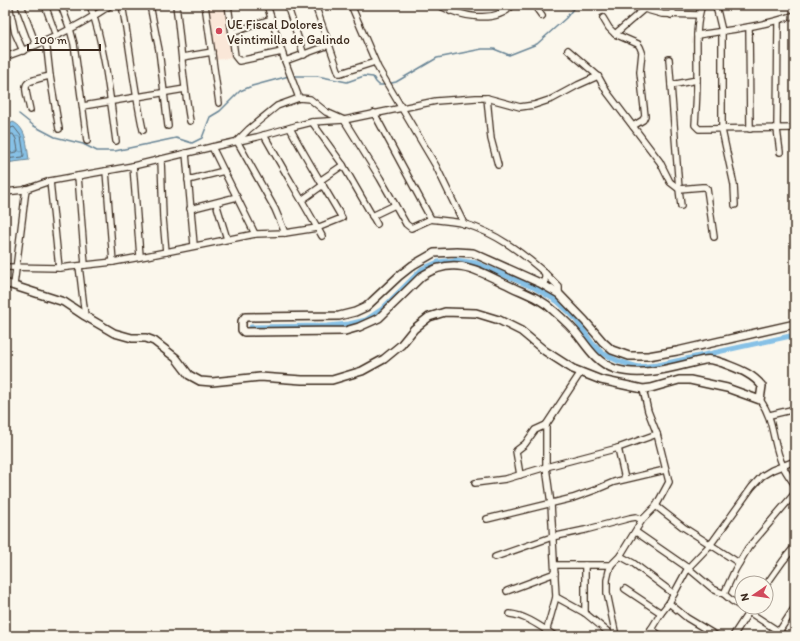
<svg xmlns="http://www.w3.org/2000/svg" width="800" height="641" viewBox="0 0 800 641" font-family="Itim,sans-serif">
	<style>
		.built { fill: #fae7d8 }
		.water { fill: url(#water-ripples); stroke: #698596 }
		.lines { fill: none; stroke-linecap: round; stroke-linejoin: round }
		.shore { stroke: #59666e; stroke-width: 1 }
		.stream { stroke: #698596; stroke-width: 1.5 }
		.canal { stroke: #87c1e6; stroke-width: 5 }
		.minor-casing { stroke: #3b2a1e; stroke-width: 8 }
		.tertiary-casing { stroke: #3b2a1e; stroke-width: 10 }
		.minor { stroke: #fbf7ec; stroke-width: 5.5 }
		.tertiary { stroke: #fbf7ec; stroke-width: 7 }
		.poi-dot { fill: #d1495b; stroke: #fbf7ec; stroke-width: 1.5 }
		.labels { text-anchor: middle; stroke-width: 4; stroke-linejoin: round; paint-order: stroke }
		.poi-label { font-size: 13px; fill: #3b2a1e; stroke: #fbf7ec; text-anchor: start }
	</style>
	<defs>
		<pattern id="water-ripples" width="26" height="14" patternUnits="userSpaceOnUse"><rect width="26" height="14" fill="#87c1e6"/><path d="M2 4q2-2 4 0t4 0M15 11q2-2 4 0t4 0" fill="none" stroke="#709dba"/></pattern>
	</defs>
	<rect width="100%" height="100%" fill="#fbf7ec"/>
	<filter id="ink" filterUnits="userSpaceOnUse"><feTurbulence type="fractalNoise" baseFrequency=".025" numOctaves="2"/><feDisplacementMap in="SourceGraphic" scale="8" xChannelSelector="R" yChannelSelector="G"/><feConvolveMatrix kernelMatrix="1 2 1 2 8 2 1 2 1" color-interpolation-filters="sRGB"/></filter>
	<g filter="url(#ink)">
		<polygon class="built" points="207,5 225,5 231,58 215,60"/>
		<path class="water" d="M13,122C27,128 27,147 29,160L5,163V127Z"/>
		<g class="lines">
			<g class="shore">
				<polyline points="5,130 14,127 21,136 24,155 23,157 5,159"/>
				<polyline points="5,135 13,134 16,139 18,150 17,152 5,154"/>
			</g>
			<g class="stream">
				<polyline points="293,76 317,76 347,82 364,76 373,77 376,82 379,85 383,85 396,82 437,58 482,49 494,49 509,55 537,44 566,18 576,5"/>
				<polyline points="19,114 34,126 55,137 83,144 97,151 115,151 176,138 192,143 202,138 210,117 220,111 240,91 252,86 289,76"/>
			</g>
			<polyline class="canal" points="251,327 327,326 349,324 366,320 382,309 422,269 438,262 456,260 476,263 535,288 557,301 574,317 592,343 602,353 618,361 638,367 658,365 795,335"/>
			<g class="minor-casing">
				<g id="minor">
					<polyline points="9,5 15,33 23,51"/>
					<polyline points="21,5 36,45"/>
					<polyline points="45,5 56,36"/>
					<polyline points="61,5 70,29 74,44 87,141"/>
					<path d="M90,5C105,46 110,98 116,141"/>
					<path d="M122,5C130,47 134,89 143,130"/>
					<polyline points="150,5 159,50 168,126"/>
					<path d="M176,5C181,44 183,83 190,121"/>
					<polyline points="205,5 219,103"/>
					<polyline points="228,5 235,56 239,61 282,52"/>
					<polyline points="267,5 285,61 329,45"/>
					<polyline points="287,5 304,55"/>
					<polyline points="315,5 339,73 341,73 375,62"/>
					<polyline points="351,5 378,68 436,166 464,224"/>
					<path d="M438,5C460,16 494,25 513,5"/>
					<polyline points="534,5 542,16"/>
					<path d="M702,5C694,28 698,55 697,79C697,94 696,110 695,125L699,129L795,128"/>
					<polyline points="716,6 722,31 722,130 734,185 735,205"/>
					<polyline points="450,11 459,5"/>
					<polyline points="671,15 675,5"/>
					<polyline points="603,18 609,28 615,34 638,44 640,47 642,52 640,72 645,116 643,120 633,126"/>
					<polyline points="778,21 777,129 780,152"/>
					<polyline points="749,27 750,129"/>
					<polyline points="232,33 271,19"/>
					<polyline points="615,34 644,9 662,14 699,15"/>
					<path d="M697,35C730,30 763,26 795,15"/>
					<polyline points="45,42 47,49 50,76 59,129"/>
					<polyline points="568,50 598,76 607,92 660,162 670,182 679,189 681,206"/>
					<path d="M5,57C42,44 78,27 111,5"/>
					<polyline points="183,57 212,52"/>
					<polyline points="669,59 679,189 702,187 705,187 707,189 714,237"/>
					<polyline points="285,61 299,98"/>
					<polyline points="671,85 697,80"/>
					<polyline points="487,98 491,139 498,165"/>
					<polyline points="83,106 185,89"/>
					<path d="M30,110C24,81 20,83 50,76"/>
					<path d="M374,113L431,219C442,221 454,221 465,224C496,233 521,252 545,273V286"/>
					<polyline points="312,122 343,165 377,224"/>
					<path d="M264,135C283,169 303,202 322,236"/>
					<polyline points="212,147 255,234"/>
					<polyline points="186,153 194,245"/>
					<polyline points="161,159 163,218 166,252"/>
					<polyline points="133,166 140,256"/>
					<polyline points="106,171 113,262"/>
					<polyline points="78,176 85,265"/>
					<polyline points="188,180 224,171"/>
					<polyline points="321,180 343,165"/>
					<polyline points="50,181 59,268"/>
					<polyline points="5,192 24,190 50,181 133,166 212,147 257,137 296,126 312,122 344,120 436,101 476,98 487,98 520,107 534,105 552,99 578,85 598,76"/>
					<polyline points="302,200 323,185"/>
					<polyline points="216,203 227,239"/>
					<polyline points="190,209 237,197"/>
					<polyline points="372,216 395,205"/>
					<polyline points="285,233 275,209 237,141 249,129 277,106 299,98 310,99 326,112 344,120 380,178 406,224 411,228 431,219"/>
					<polyline points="79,266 85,316"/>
					<path d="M5,267L59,268L113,262L146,256L255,234L285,233L317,228L342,218C325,188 306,159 290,128"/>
					<polyline points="545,273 559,287 559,294"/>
					<polyline points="14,285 26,189"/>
					<path d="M760,400C775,420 772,444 783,466C786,473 791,479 795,485"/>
					<polyline points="770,415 795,409"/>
					<polyline points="618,448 625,479"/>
					<polyline points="520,475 516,451 525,444 535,430 546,425"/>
					<polyline points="475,483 506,479 546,467 618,448 657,434"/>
					<polyline points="656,506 683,527 739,563"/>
					<polyline points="487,519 573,498 595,490 614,482 665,470"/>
					<polyline points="636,532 688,568 713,589 724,594 732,601 786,636"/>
					<polyline points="620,556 633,563 674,594"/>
					<polyline points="495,557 552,537 585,530 630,518 636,517 642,520"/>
					<polyline points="555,565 611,565"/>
					<polyline points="585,565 585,613"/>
					<polyline points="766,585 783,561 795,546"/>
					<polyline points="625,589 661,613"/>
					<polyline points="507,591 555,573"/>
					<polyline points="724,594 735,570 748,548 795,493"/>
					<polyline points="556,597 585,613 613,636"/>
					<polyline points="669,603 687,618 717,636"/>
					<path d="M510,614C527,616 541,627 555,636"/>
					<polyline points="651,629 661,636"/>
					<polyline points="545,636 556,597 551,504 546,467 546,425 581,372"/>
					<polyline points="616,636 607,593 607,580 609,571 611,565 620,556 642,520 656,506 669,482 657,434 648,411 643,389"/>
					<polyline points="647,636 661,613 669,603 688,568 711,544 752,487 762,476 772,470 795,461"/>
					<polyline points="733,636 752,607"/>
					<polyline points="776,636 795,607"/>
				</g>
			</g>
			<g class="tertiary-casing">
				<path id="tertiary" d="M5,283L64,302L85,316L114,333L132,338H146L154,341L176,358L189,375L200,381L212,382L260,377L302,380H332L362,371L384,359L401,345L414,329L429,317L445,312L476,313L499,320L521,331L545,351L573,369L601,380L643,389L651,388L679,380H690L727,388L760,400L762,386C752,373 738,369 723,363C716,361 712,358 704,360C676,366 644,378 615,369C597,363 588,348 578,335C571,326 562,318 554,311C542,299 527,294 512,287C480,272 456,254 422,276L379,318L359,327L345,331L244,332L242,330V321L245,317L339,316L355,312L366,307L399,276L413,265L434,253L457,252L473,253L540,283L559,294L585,321L603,342L612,350L629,356H648L677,351L795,324"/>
			</g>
			<use href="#minor" class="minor"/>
			<use href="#tertiary" class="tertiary"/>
		</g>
	</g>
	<circle class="poi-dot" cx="219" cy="31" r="4"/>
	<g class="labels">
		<g class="poi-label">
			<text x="227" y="29">UE Fiscal Dolores<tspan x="227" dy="15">Veintimilla de Galindo</tspan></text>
		</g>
	</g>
	<rect width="800" height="641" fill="none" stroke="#fbf7ec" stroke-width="20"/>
	<rect x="10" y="10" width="780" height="621" fill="none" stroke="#3b2a1e" stroke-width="1.5" filter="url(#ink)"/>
	<g transform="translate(754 595) rotate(257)"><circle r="19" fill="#fbf7ec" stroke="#aea59a"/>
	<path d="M0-3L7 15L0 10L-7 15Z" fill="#d1495b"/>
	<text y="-6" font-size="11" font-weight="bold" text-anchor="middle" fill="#3b2a1e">N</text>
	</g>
	<path d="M28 44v6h72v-6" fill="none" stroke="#3b2a1e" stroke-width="2"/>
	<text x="34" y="44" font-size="12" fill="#3b2a1e" stroke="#fbf7ec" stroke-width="3" paint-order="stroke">100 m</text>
</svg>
